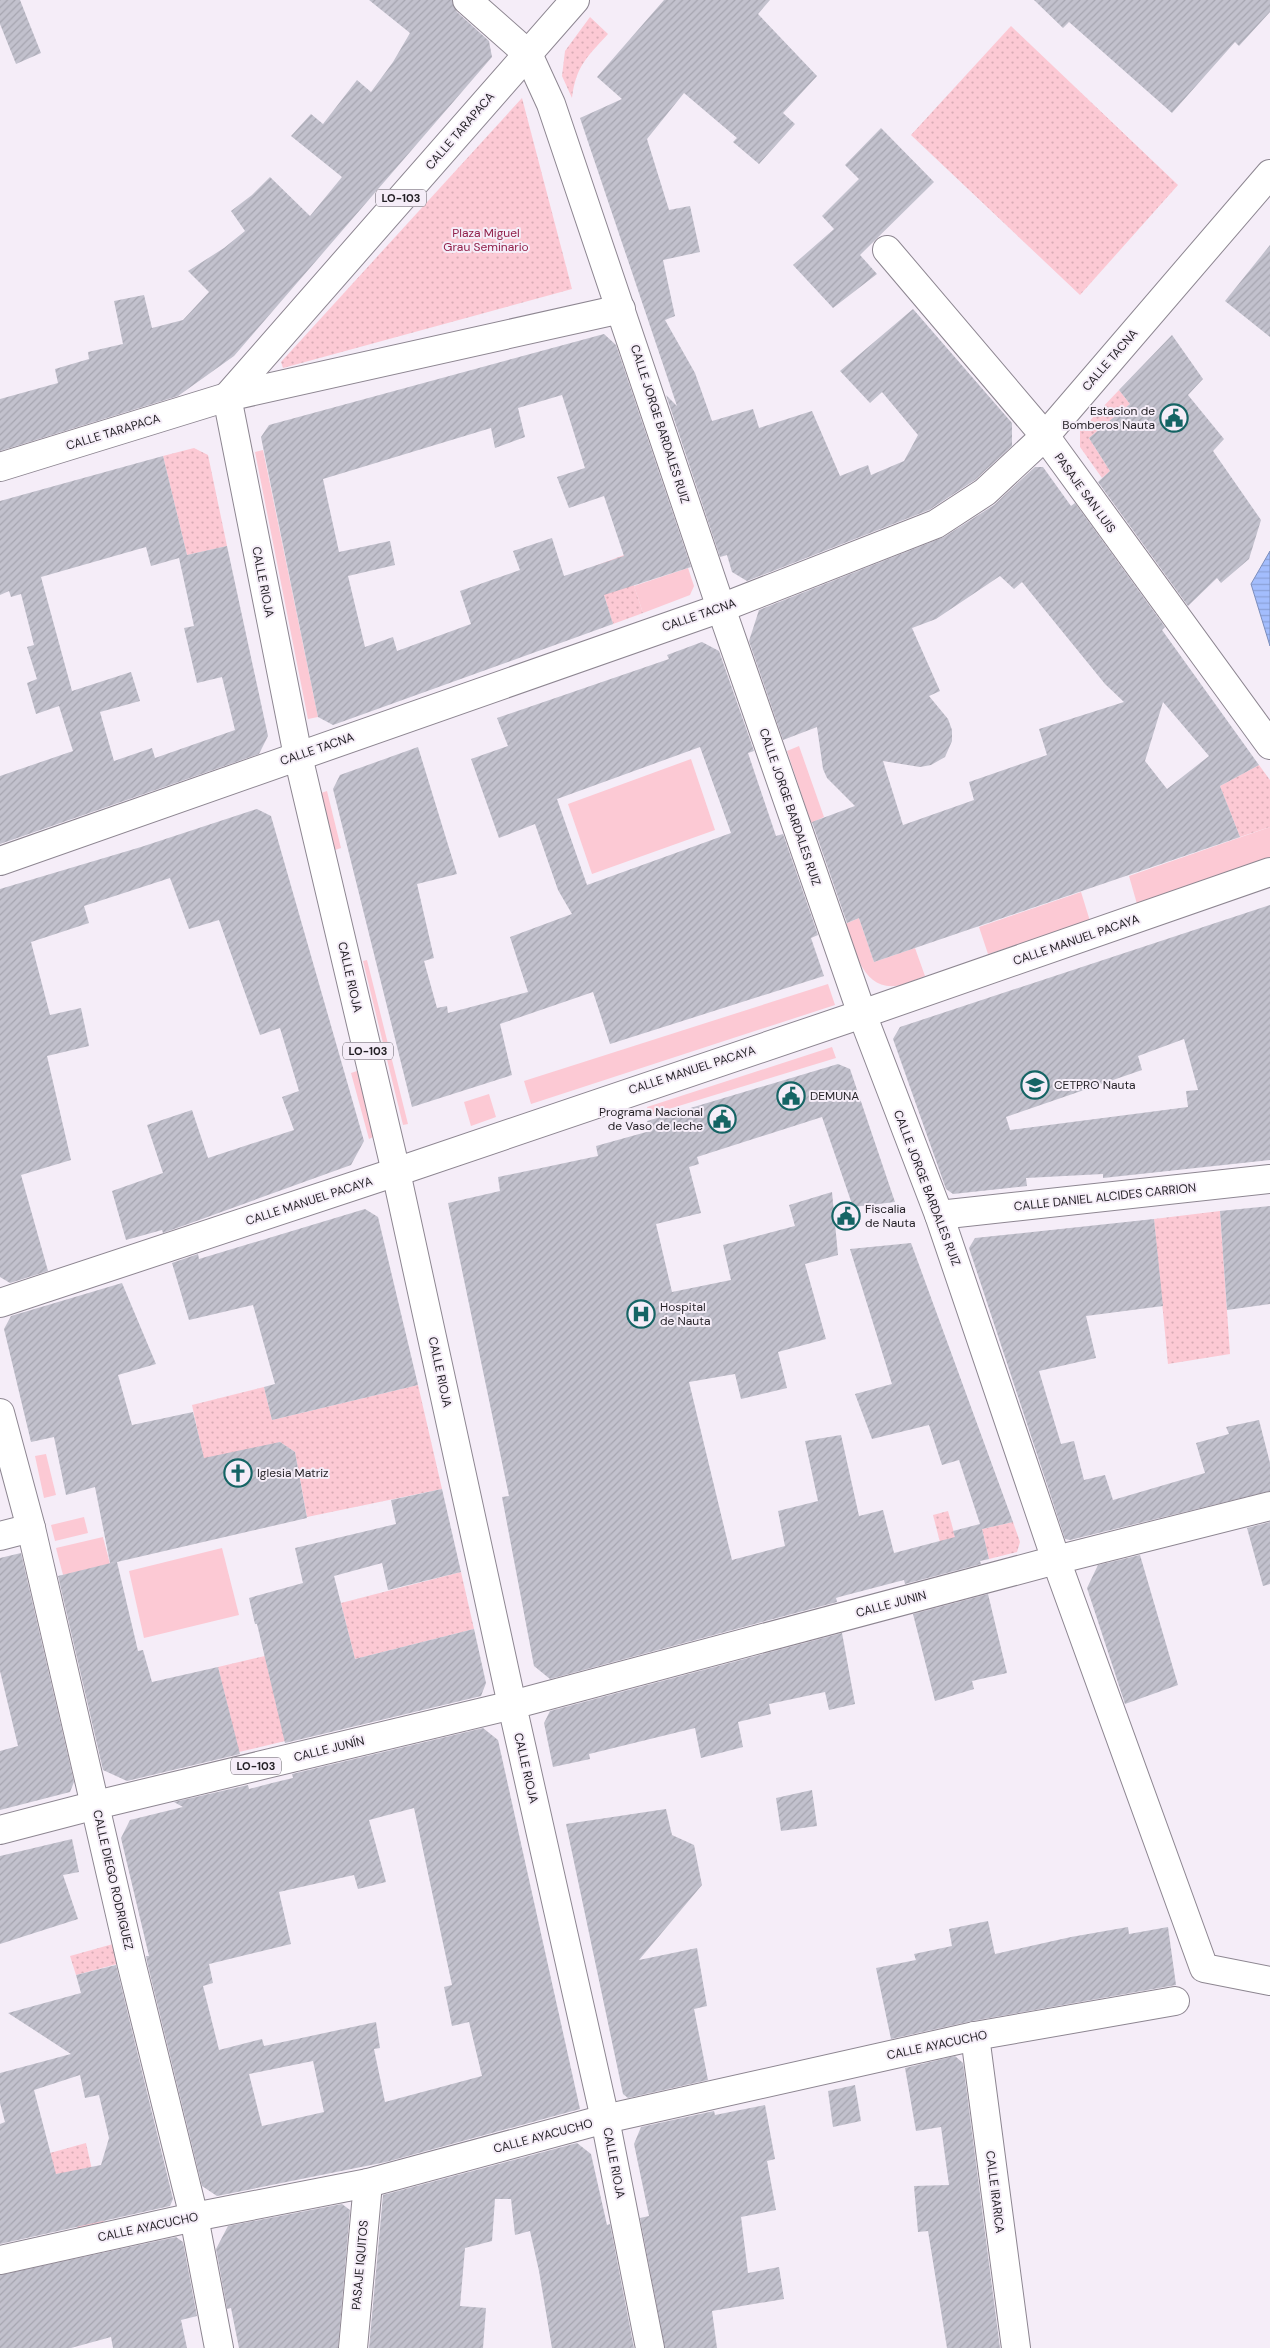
<svg xmlns="http://www.w3.org/2000/svg" width="1270" height="2348" viewBox="0 0 1270 2348" font-family="'DM Sans',sans-serif">
	<style>
		.grass { fill: url(#grass-dots) }
		.garden { fill: #fcc9d4 }
		.water { fill: url(#water-rules); stroke: #7c8ebc }
		.building { fill: url(#building-hatch); fill-rule: evenodd }
		.lines { fill: none; stroke-linecap: round; stroke-linejoin: round }
		.minor-casing { stroke: #8d8691; stroke-width: 30 }
		.major-casing { stroke: #8d8691; stroke-width: 30 }
		.minor { stroke: #fff; stroke-width: 28 }
		.major { stroke: #fff; stroke-width: 28 }
		.labels { text-anchor: middle; stroke-width: 4; stroke-linejoin: round; paint-order: stroke }
		.shield { fill: #f5edf8; stroke: #615d64; stroke-width: 1 }
		.shield-label { font-size: 11px; font-weight: bold; fill: #221f24 }
		.street-label { font-size: 12px; fill: #221f24; stroke: #f5edf8 }
		.park-label { font-size: 12px; fill: #90204a; stroke: #f5edf8 }
		.poi-label { font-size: 12px; fill: #221f24; stroke: #f5edf8; text-anchor: start }
	</style>
	<defs>
		<pattern id="grass-dots" width="8" height="8" patternUnits="userSpaceOnUse" patternTransform="scale(1.25)"><rect width="8" height="8" fill="#fcc9d4"/><path d="M2 2h.1M6 6h.1" fill="none" stroke="#d8acb6" stroke-width="1.8" stroke-linecap="round"/></pattern>
		<pattern id="water-rules" width="6" height="5" patternUnits="userSpaceOnUse" patternTransform="scale(1.25)"><rect width="6" height="5" fill="#a3bdfd"/><path d="M0 2.5h6" fill="none" stroke="#8ca2d9"/></pattern>
		<pattern id="building-hatch" width="6" height="6" patternUnits="userSpaceOnUse" patternTransform="scale(1.25)"><rect width="6" height="6" fill="#c2c1cd"/><path d="M-1 1l2-2M0 6l6-6M5 7l2-2" fill="none" stroke="#a6a5b0"/></pattern>
	</defs>
	<rect width="100%" height="100%" fill="#f5edf8"/>
	<g class="grass">
		<path d="M590,17L608,34C587,57 576,66 572,98L562,76L565,51Z"/>
		<polygon points="1011,26 1178,185 1080,295 911,135"/>
		<polygon points="522,98 572,289 283,368 281,362"/>
		<polygon points="1119,390 1130,404 1089,438 1110,471 1102,478 1080,447 1080,431"/>
		<polygon points="194,448 208,455 227,546 187,555 163,456"/>
		<polygon points="624,555 643,613 613,624 595,566"/>
		<polygon points="1259,765 1270,780 1270,827 1240,837 1220,786"/>
		<polygon points="1220,1211 1230,1354 1168,1364 1154,1219"/>
		<polygon points="418,1385 442,1489 307,1517 295,1452 280,1442 207,1474 192,1405 264,1387 272,1420"/>
		<polygon points="948,1511 963,1565 947,1569 933,1515"/>
		<polygon points="1013,1522 1020,1542 1017,1552 989,1559 982,1529"/>
		<polygon points="461,1572 474,1629 355,1659 341,1603"/>
		<polygon points="265,1656 285,1741 239,1752 218,1667"/>
		<polygon points="113,1944 117,1964 76,1975 70,1956"/>
		<polygon points="86,2143 104,2223 78,2229 64,2173 55,2174 50,2153"/>
	</g>
	<g class="garden">
		<polygon points="263,450 318,717 308,719 255,452"/>
		<polygon points="688,568 694,586 690,595 643,613 634,586"/>
		<polygon points="799,746 824,817 811,823 787,751"/>
		<polygon points="691,759 715,830 592,874 568,804"/>
		<polygon points="327,791 341,848 335,850 321,793"/>
		<polygon points="1270,827 1270,866 1139,911 1129,876"/>
		<polygon points="1081,892 1090,921 988,954 979,927"/>
		<path d="M859,918L874,962L915,948L925,976C916,979 905,985 895,986C862,989 854,948 845,924Z"/>
		<polygon points="367,960 408,1124 403,1125 363,961"/>
		<polygon points="828,984 835,1005 531,1104 524,1081"/>
		<polygon points="832,1047 836,1058 649,1115 647,1107"/>
		<polygon points="357,1071 375,1136 369,1139 351,1073"/>
		<polygon points="489,1094 496,1117 471,1126 464,1102"/>
		<polygon points="46,1454 56,1495 44,1498 35,1456"/>
		<polygon points="84,1517 88,1533 55,1541 51,1525"/>
		<polygon points="103,1537 110,1564 63,1575 56,1548"/>
		<polygon points="222,1548 239,1615 144,1638 129,1571"/>
	</g>
	<polygon class="water" points="1270,551 1270,646 1251,584"/>
	<g class="building">
		<polygon points="0,0 20,0 41,53 16,64 0,24"/>
		<polygon points="369,0 452,0 457,12 489,41 492,57 234,356 178,396 0,451 0,399 58,383 55,369 89,359 88,352 123,344 114,301 144,295 152,328 183,320 209,292 188,271 224,248 245,231 231,211 252,195 270,177 310,216 342,177 291,136 311,114 323,124 357,80 371,92 393,62 410,33"/>
		<polygon points="664,0 770,0 758,14 817,76 783,113 795,124 759,164 733,142 737,138 684,93 647,139 669,210 690,206 700,252 663,260 675,316 665,320 695,373 712,421 753,409 759,428 812,411 840,476 868,465 871,475 904,461 918,435 882,392 870,403 840,371 913,309 1012,423 1012,446 975,480 929,510 747,581 732,572 727,555 720,557 666,395 677,406 580,118 622,99 597,77"/>
		<polygon points="1034,0 1270,0 1270,12 1239,46 1235,42 1172,113 1069,22 1063,28"/>
		<polygon points="881,128 934,182 860,255 877,274 833,308 793,265 834,229 822,216 859,179 845,165"/>
		<polygon points="1270,245 1270,337 1225,301"/>
		<path d="M604,334L616,345L691,567L604,595L613,624L333,725L318,717L261,437L269,425ZM562,395L585,468L557,477L569,508L604,496L624,556L564,576L552,538L513,551L520,570L460,591L471,624L397,651L393,637L365,647L348,576L395,565L390,541L339,552L323,479L491,428L495,448L525,437L518,408Z"/>
		<polygon points="1172,335 1203,379 1188,395 1224,439 1213,451 1261,520 1249,559 1221,583 1217,578 1188,606 1098,482 1110,471 1089,438 1130,404 1119,390"/>
		<path d="M163,456L187,555L227,546L268,736L259,754L0,844V776L73,751L59,706L36,714L27,683L37,679L27,647L34,645L21,594L11,597L9,591L0,595V501ZM146,547L151,566L179,558L194,626L184,628L197,683L222,677L235,730L155,758L152,748L114,761L100,712L140,701L131,672L72,691L41,577Z"/>
		<path d="M1035,467H1043L1071,506L1075,503L1165,627L1162,630L1259,765L1220,786L1240,837L874,962L859,918L847,923L812,822L855,806L827,778L823,769L817,727L783,740L749,641L759,610L944,537L994,505ZM1000,576L1014,589L1022,582L1105,684L1124,702L1039,729L1047,755L969,782L974,800L903,825L883,761L920,767L931,765L945,757L952,741V730L948,719L929,696L940,691L912,628L936,619ZM1163,702L1209,756L1167,789L1145,761Z"/>
		<path d="M702,642L719,651L754,751L748,753L776,836L783,834L818,935L811,938L824,976L610,1044L593,992L500,1024L512,1075L412,1107L333,789L340,775L418,747L457,874L417,884L434,958L424,961L437,1008L447,1006L448,1013L528,992L510,937L572,914L558,890L535,824L499,838L471,759L508,746L497,718L669,659L667,655ZM700,747L731,833L587,885L557,799Z"/>
		<polygon points="257,809 271,816 364,1141 351,1165 188,1224 163,1233 162,1230 126,1240 112,1191 163,1173 147,1125 192,1110 208,1158 294,1130 282,1097 299,1091 280,1028 260,1035 219,920 189,929 170,878 84,906 89,923 31,942 50,1015 81,1008 89,1046 47,1056 71,1160 21,1175 48,1271 10,1283 0,1277 0,889 141,847"/>
		<path d="M1270,905V1160L1103,1178V1174L1026,1178L1027,1186L953,1194L946,1189L893,1039L900,1027ZM1184,1039L1198,1090L1186,1091L1188,1107L1010,1130L1006,1117L1142,1070L1138,1056Z"/>
		<polygon points="838,1064 850,1069 895,1202 853,1207 822,1117 697,1157 699,1164 689,1167 701,1213 656,1224 672,1292 731,1280 723,1245 795,1226 789,1205 832,1192 838,1255 805,1264 826,1339 778,1352 787,1388 741,1399 735,1374 689,1382 732,1560 785,1546 778,1511 818,1501 805,1441 841,1435 859,1516 883,1510 894,1553 955,1537 953,1531 980,1524 959,1460 942,1465 929,1425 872,1439 855,1394 892,1384 850,1249 911,1243 1013,1522 982,1529 989,1559 980,1561 981,1564 905,1584 904,1580 839,1597 836,1598 837,1602 550,1679 534,1666 502,1497 509,1496 448,1203 500,1191 498,1177 598,1156 596,1146 650,1131 647,1121"/>
		<polygon points="1270,1206 1270,1304 1227,1310 1220,1211"/>
		<polygon points="365,1209 378,1217 418,1385 272,1420 264,1387 275,1384 253,1305 189,1320 172,1263 198,1254 199,1259"/>
		<polygon points="1154,1219 1163,1306 1086,1316 1096,1358 1039,1371 1061,1444 1074,1441 1084,1480 1105,1475 1113,1500 1205,1473 1196,1443 1229,1434 1226,1427 1259,1420 1270,1463 1270,1491 1070,1540 1065,1539 969,1248 975,1238"/>
		<polygon points="122,1283 156,1364 118,1375 132,1425 193,1412 204,1458 280,1442 295,1452 307,1518 117,1562 138,1651 143,1650 152,1682 218,1667 240,1754 127,1781 103,1770 58,1576 115,1562 110,1563 95,1487 66,1495 54,1437 31,1442 4,1329 11,1316"/>
		<polygon points="442,1489 461,1572 388,1590 382,1563 334,1576 355,1659 474,1629 486,1683 481,1696 285,1743 257,1624 255,1624 249,1598 303,1583 295,1548 396,1524 391,1500"/>
		<polygon points="1270,1522 1270,1584 1263,1586 1247,1528"/>
		<polygon points="21,1553 74,1782 70,1792 0,1810 0,1751 18,1746 0,1671 0,1558"/>
		<polygon points="1140,1555 1178,1685 1125,1704 1087,1588 1098,1565"/>
		<polygon points="988,1594 1007,1673 972,1681 974,1689 935,1701 913,1614"/>
		<polygon points="842,1633 855,1704 829,1710 825,1692 769,1704 771,1714 738,1722 743,1747 701,1758 695,1728 589,1754 590,1759 553,1767 544,1723 550,1711"/>
		<path d="M483,1728L498,1740L580,2109L386,2162L217,2196L202,2186L147,1962L146,1956H149L121,1838L130,1820L183,1807L174,1802L248,1785L249,1789L272,1783L293,1778L292,1774ZM414,1808L452,1985L444,1987L452,2026L469,2022L482,2076L385,2102L374,2049L380,2048L376,2022L264,2046L262,2039L219,2050L203,1986L213,1983L209,1964L291,1944L279,1892L354,1875L358,1889L386,1882L369,1820ZM313,2061L324,2112L262,2126L249,2074Z"/>
		<polygon points="812,1790 817,1826 781,1831 776,1798"/>
		<polygon points="666,1809 672,1835 694,1845 702,1885 639,1960 697,1948 707,2006 694,2009 708,2080 628,2098 623,2094 566,1824"/>
		<polygon points="72,1839 79,1872 63,1875 78,1919 0,1944 0,1856"/>
		<polygon points="988,1921 995,1954 1071,1937 1128,1927 1129,1934 1168,1927 1176,1985 972,2021 891,2039 876,1968 916,1960 914,1954 952,1946 949,1929"/>
		<path d="M116,1965L173,2199L170,2206L0,2244V2124L5,2122L0,2103V2073L71,2054L8,2013L81,1993L76,1975ZM80,2075L85,2098L99,2095L109,2138L101,2165L56,2174L34,2090Z"/>
		<polygon points="955,2056 963,2063 1000,2348 947,2348 928,2231 918,2232 914,2186 949,2185 941,2127 916,2131 905,2068"/>
		<polygon points="855,2085 861,2121 833,2127 828,2091"/>
		<polygon points="765,2105 775,2159 767,2161 776,2210 741,2217 748,2273 779,2267 784,2299 712,2311 717,2348 665,2348 640,2218 649,2216 634,2144 641,2127 714,2111 715,2115"/>
		<polygon points="577,2143 591,2154 607,2225 610,2224 634,2348 552,2348 539,2271 530,2231 515,2235 511,2199 495,2199 492,2241 465,2248 460,2306 486,2308 483,2348 369,2348 383,2195"/>
		<polygon points="342,2204 350,2210 338,2348 239,2348 231,2308 227,2309 216,2249 228,2226"/>
		<polygon points="176,2237 183,2242 197,2316 181,2320 187,2348 113,2348 111,2337 71,2348 0,2348 0,2275"/>
	</g>
	<g class="lines">
		<g class="minor-casing">
			<g id="minor">
				<polyline points="467,0 528,54 551,104 721,608 862,1014 939,1215 1056,1560 1204,1968 1270,1981"/>
				<polyline points="887,250 1045,436 1270,745"/>
				<polyline points="0,467 227,397 621,309"/>
				<polyline points="0,861 721,608 936,524 985,492 1045,436 1270,174"/>
				<polyline points="396,1172 862,1014 1270,872"/>
				<polyline points="939,1215 1270,1179"/>
				<polyline points="0,1413 31,1528 132,1966 194,2217 219,2348"/>
				<polyline points="0,1536 31,1528"/>
				<polyline points="975,2036 1016,2348"/>
				<polyline points="0,2260 194,2217 368,2183 605,2119 975,2036 1175,2001"/>
				<polyline points="353,2348 368,2183"/>
				<polyline points="650,2348 605,2119 512,1705 1056,1560 1270,1506"/>
			</g>
		</g>
		<g class="major-casing">
			<g id="major">
				<polyline points="0,1303 396,1172"/>
				<polyline points="0,1830 96,1805 512,1705 396,1172 298,756 227,397 575,0"/>
			</g>
		</g>
		<use href="#minor" class="minor"/>
		<use href="#major" class="major"/>
	</g>
	<defs>
		<g id="civic-ring" transform="scale(1.4375)"><circle r="9.5" fill="#f5edf8" stroke="#156464" stroke-width="1.5"/><path d="M-.6-6.5H3V-4.5H.6V-3L4-1V1h2V6H-6V1h2V-1L-.6-3ZM-1.2 2.5V6h2.4V2.5Z" fill="#156464"/></g>
		<g id="university-ring" transform="scale(1.4375)"><circle r="9.5" fill="#f5edf8" stroke="#156464" stroke-width="1.5"/><path d="M0-5L7-2L0 1L-7-2ZM-4 1L0 2.5L4 1V4Q0 6-4 4Z" fill="#156464"/></g>
		<g id="hospital-ring" transform="scale(1.4375)"><circle r="9.5" fill="#f5edf8" stroke="#156464" stroke-width="1.5"/><path d="M-5-5h3v3.5h4V-5h3V5h-3V1.5h-4V5h-3Z" fill="#156464"/></g>
		<g id="church-ring" transform="scale(1.4375)"><circle r="9.5" fill="#f5edf8" stroke="#156464" stroke-width="1.5"/><path d="M-1.2-6h2.4v3.5h3.3v2.4h-3.3V6h-2.4V-.1h-3.3v-2.4h3.3Z" fill="#156464"/></g>
	</defs>
	<g fill-rule="evenodd">
		<use href="#civic-ring" x="1174" y="418"/>
		<use href="#university-ring" x="1035" y="1085"/>
		<use href="#civic-ring" x="791" y="1096"/>
		<use href="#civic-ring" x="722" y="1119"/>
		<use href="#civic-ring" x="846" y="1216"/>
		<use href="#hospital-ring" x="641" y="1314"/>
		<use href="#church-ring" x="238" y="1473"/>
	</g>
	<g class="labels">
		<g class="shield">
			<rect x="376" y="189.5" width="50" height="17" rx="4"/>
			<rect x="343" y="1042.5" width="50" height="17" rx="4"/>
			<rect x="231" y="1757.5" width="50" height="17" rx="4"/>
		</g>
		<g class="shield-label">
			<text x="401" y="202">LO-103</text>
			<text x="368" y="1055">LO-103</text>
			<text x="256" y="1770">LO-103</text>
		</g>
		<g class="street-label">
			<text transform="translate(460 131) rotate(-49)" y="4">CALLE TARAPACA</text>
			<text transform="translate(1110 360) rotate(-49)" y="4">CALLE TACNA</text>
			<text transform="translate(660 424) rotate(72)" y="4">CALLE JORGE BARDALES RUIZ</text>
			<text transform="translate(113 432) rotate(-17)" y="4">CALLE TARAPACA</text>
			<text transform="translate(1085 493) rotate(54)" y="4">PASAJE SAN LUIS</text>
			<text transform="translate(263 582) rotate(79)" y="4">CALLE RIOJA</text>
			<text transform="translate(699 615) rotate(-19)" y="4">CALLE TACNA</text>
			<text transform="translate(317 749) rotate(-19)" y="4">CALLE TACNA</text>
			<text transform="translate(790 807) rotate(71)" y="4">CALLE JORGE BARDALES RUIZ</text>
			<text transform="translate(1076 940) rotate(-19)" y="4">CALLE MANUEL PACAYA</text>
			<text transform="translate(350 977) rotate(77)" y="4">CALLE RIOJA</text>
			<text transform="translate(692 1070) rotate(-18)" y="4">CALLE MANUEL PACAYA</text>
			<text transform="translate(927 1188) rotate(69)" y="4">CALLE JORGE BARDALES RUIZ</text>
			<text transform="translate(1105 1197) rotate(-6)" y="4">CALLE DANIEL ALCIDES CARRION</text>
			<text transform="translate(309 1201) rotate(-18)" y="4">CALLE MANUEL PACAYA</text>
			<text transform="translate(440 1372) rotate(78)" y="4">CALLE RIOJA</text>
			<text transform="translate(891 1604) rotate(-15)" y="4">CALLE JUNIN</text>
			<text transform="translate(329 1749) rotate(-14)" y="4">CALLE JUNÍN</text>
			<text transform="translate(526 1768) rotate(77)" y="4">CALLE RIOJA</text>
			<text transform="translate(113 1880) rotate(77)" y="4">CALLE DIEGO RODRIGUEZ</text>
			<text transform="translate(937 2045) rotate(-12)" y="4">CALLE AYACUCHO</text>
			<text transform="translate(543 2136) rotate(-15)" y="4">CALLE AYACUCHO</text>
			<text transform="translate(614 2163) rotate(79)" y="4">CALLE RIOJA</text>
			<text transform="translate(995 2192) rotate(83)" y="4">CALLE IRARICA</text>
			<text transform="translate(148 2227) rotate(-12)" y="4">CALLE AYACUCHO</text>
			<text transform="translate(360 2265) rotate(-85)" y="4">PASAJE IQUITOS</text>
		</g>
		<g class="park-label">
			<text x="486" y="237">Plaza Miguel<tspan x="486" dy="14">Grau Seminario</tspan></text>
		</g>
		<g class="poi-label">
			<text x="1155" y="415" text-anchor="end">Estacion de<tspan x="1155" dy="14">Bomberos Nauta</tspan></text>
			<text x="1054" y="1089">CETPRO Nauta</text>
			<text x="810" y="1100">DEMUNA</text>
			<text x="703" y="1116" text-anchor="end">Programa Nacional<tspan x="703" dy="14">de Vaso de leche</tspan></text>
			<text x="865" y="1213">Fiscalia<tspan x="865" dy="14">de Nauta</tspan></text>
			<text x="660" y="1311">Hospital<tspan x="660" dy="14">de Nauta</tspan></text>
			<text x="257" y="1477">Iglesia Matriz</text>
		</g>
	</g>
</svg>
